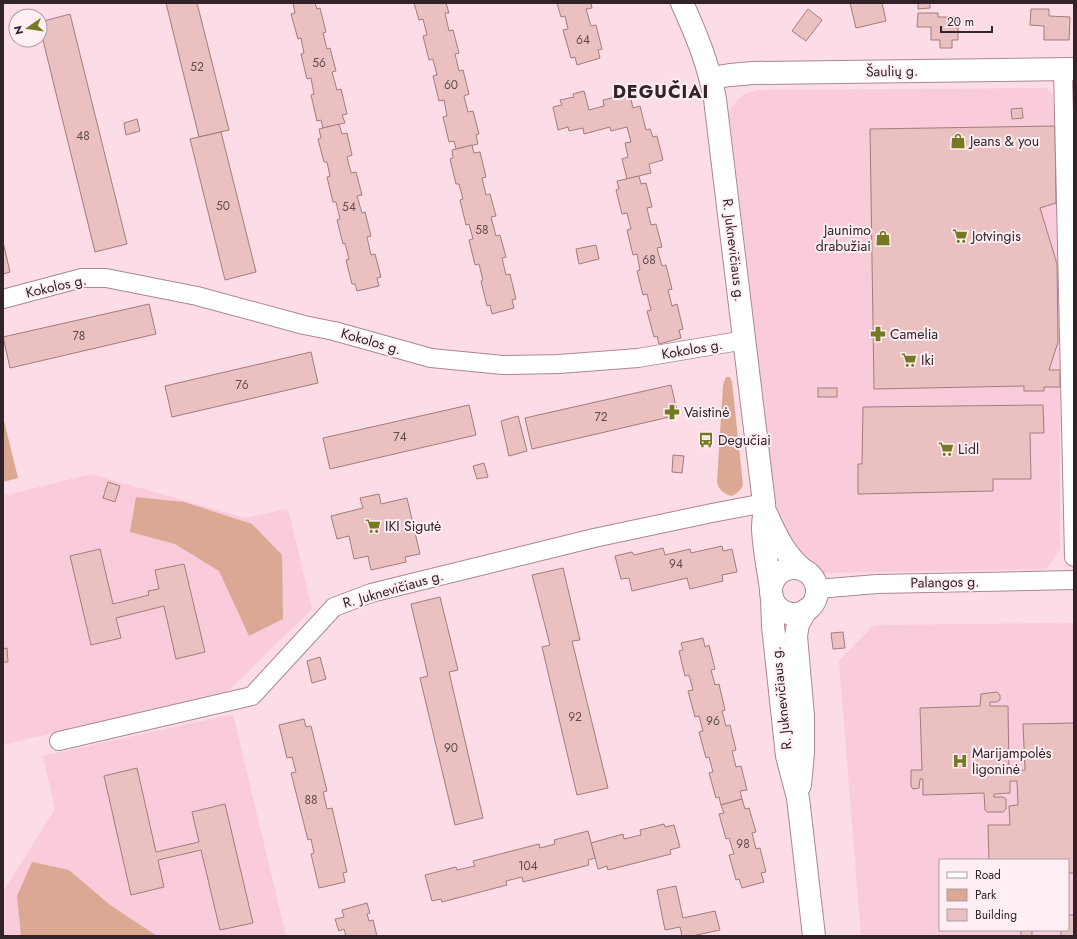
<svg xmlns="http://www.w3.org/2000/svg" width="1077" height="939" viewBox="0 0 1077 939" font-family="Jost,sans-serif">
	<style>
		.built { fill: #facbda; fill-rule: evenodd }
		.green { fill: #daa893 }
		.building { fill: #eac1c0; stroke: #a27c7c }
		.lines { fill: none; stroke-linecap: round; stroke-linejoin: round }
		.minor-casing { stroke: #ab8793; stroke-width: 20 }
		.tertiary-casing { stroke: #ab8793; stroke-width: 24 }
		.minor { stroke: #fff; stroke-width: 18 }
		.tertiary { stroke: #fff; stroke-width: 22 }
		.labels { text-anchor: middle; stroke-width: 4; stroke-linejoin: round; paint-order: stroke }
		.number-label { font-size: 12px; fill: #5f4a4d }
		.street-label { font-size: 14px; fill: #312327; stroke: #ffeef3 }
		.poi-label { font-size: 14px; fill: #312327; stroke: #ffeef3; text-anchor: start }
		.district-label { font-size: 18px; font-weight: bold; letter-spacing: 1px; fill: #312327; stroke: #ffeef3 }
	</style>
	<rect width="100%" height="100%" fill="#fcdce6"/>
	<g class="built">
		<polygon points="1046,88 1053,95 1055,126 1060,370 1060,550 1046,569 824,573 811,569 778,520 729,112 737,100 744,94 758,90"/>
		<polygon points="91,474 245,518 288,509 312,609 228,691 3,745 3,496"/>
		<path d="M1074,623V936H861L839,661L874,625ZM940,860H1068V930H940Z"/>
		<polygon points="233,714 286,936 3,936 3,892 55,809 43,756"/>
	</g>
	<g class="green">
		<path d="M726,377H730L732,382L743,485C740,491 737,494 731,496C723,493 719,490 717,482L723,385Z"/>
		<polygon points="3,417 18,478 3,482"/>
		<polygon points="136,497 184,502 252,524 282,555 283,619 249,636 219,571 175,544 130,532"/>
		<polygon points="32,862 69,870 110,905 157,936 21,936 17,896"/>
	</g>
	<g class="building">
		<polygon points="166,3 197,3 229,130 199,137"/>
		<polygon points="293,3 315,3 317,9 320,8 326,32 323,33 327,49 330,48 336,71 332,72 337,90 341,89 347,114 342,115 345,123 323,128 321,120 317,121 311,95 314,94 311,78 307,79 301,54 304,53 301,38 298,39 291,14 295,13"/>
		<polygon points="414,3 446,3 449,13 445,13 449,31 453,30 459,53 455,54 459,71 463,70 469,94 464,96 468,112 473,111 479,134 476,135 478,144 456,149 454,141 449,142 443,117 447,116 444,100 439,101 433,76 437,75 433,59 429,60 423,36 427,35 423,19 419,20"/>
		<polygon points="557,3 591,3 592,8 586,9 591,26 596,25 602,49 598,50 600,58 577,65 575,57 571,58 563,30 568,29 565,16 561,17"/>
		<polygon points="850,3 882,3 886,21 856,28"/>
		<polygon points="918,3 930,3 930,8 918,9"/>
		<polygon points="808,9 822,20 806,41 792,31"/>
		<polygon points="1031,9 1049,9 1049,16 1070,17 1069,40 1044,40 1044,26 1030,25"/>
		<polygon points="918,13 938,13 938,17 958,17 958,40 952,40 952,48 940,48 940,40 931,40 931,27 917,27"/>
		<polygon points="70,14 127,244 95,252 40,28 40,22"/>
		<polygon points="584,91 589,110 604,106 603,100 616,97 616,94 629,91 633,108 640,106 646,130 650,129 653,137 657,136 663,160 649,164 651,173 627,179 622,159 628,157 625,143 631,142 627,127 611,131 610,127 584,134 583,128 569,131 568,127 558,130 553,107 562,105 560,100 574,97 573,94"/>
		<polygon points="1022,108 1023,118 1012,119 1011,109"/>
		<polygon points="137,119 140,131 126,135 124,123"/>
		<polygon points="339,124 342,134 347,133 352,155 347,157 351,173 356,172 362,195 357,196 362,213 365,212 371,236 367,237 371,255 375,254 381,277 377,278 379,286 357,291 355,284 352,284 346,260 349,259 345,243 343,244 337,220 340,219 336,202 333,202 327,177 330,176 327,162 324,162 318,139 321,138 319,129"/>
		<polygon points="1055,126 1056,203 1040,208 1057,264 1058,342 1049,370 1060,370 1060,387 1044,387 1044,391 1024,391 1024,386 874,389 870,129"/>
		<polygon points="221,132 256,272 225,280 190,139"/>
		<polygon points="472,145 474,153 480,152 486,177 482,178 486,195 490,194 496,216 491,217 496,236 500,235 506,257 502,258 506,275 510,274 516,299 512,300 514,308 492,314 490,305 487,306 481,281 483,280 479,264 475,265 469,240 473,239 469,224 466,225 460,200 463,199 459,184 456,184 450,159 453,158 452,150"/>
		<polygon points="639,176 641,184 646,183 652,207 647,208 651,225 656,224 662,247 657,248 662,266 666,265 672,289 668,290 672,306 677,304 683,329 679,330 681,338 659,344 657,336 654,337 647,311 651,310 647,294 643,295 637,271 640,270 637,254 633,255 627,230 631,229 627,213 622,214 616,190 619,189 617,181"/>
		<polygon points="3,242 10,272 3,274"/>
		<polygon points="596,245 599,259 579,264 576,249"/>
		<polygon points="149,304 156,334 10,368 3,337"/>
		<polygon points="311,352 318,383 172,417 165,386"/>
		<polygon points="671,385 678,415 532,449 525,418"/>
		<rect x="818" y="388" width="19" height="9"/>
		<polygon points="469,405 476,435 330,469 323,438"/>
		<polygon points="1043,405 1044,433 1030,433 1031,479 993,479 993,491 858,494 858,464 862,464 863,407"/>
		<polygon points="518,416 527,451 509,456 501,421"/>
		<polygon points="673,455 684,456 682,473 672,472"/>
		<polygon points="484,463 488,477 477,479 473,466"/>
		<polygon points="108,482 120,486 115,502 103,498"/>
		<polygon points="379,494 381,504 407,498 420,554 405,557 406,562 371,570 368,556 354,559 349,536 337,539 331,516 363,508 360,498"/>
		<polygon points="722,546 723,551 732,549 737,572 722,575 723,581 690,589 687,578 632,591 629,578 621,579 615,556 632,552 634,555 663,548 665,555 690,549 691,553"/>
		<polygon points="100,549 113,604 149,595 148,591 159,589 155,570 184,564 205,652 176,659 164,606 116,618 121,638 91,645 70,556"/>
		<polygon points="563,568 580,640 572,641 608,788 577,795 542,647 550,645 532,575"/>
		<polygon points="440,597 458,670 449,672 483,818 455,825 420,678 428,676 411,604"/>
		<polygon points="843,632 845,648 833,649 831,633"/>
		<polygon points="703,638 705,647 709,645 715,669 711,670 715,685 719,684 725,710 722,711 726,726 730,725 736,750 732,751 736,767 741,766 747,790 740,791 742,799 721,805 719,797 716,798 709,773 713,772 709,757 706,758 699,732 703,731 699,716 695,717 688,691 693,690 689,675 685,676 679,651 683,650 681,643"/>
		<polygon points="7,648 8,662 3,662 3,649"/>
		<polygon points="320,657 326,679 312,683 307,661"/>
		<polygon points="997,692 1000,695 1000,700 997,702 990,702 990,706 1008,706 1009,771 1025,770 1023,724 1074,723 1074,873 1068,873 1068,860 989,860 988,825 1010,825 1009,806 1018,805 1017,781 1010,781 1010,793 994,794 994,797 1003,797 1006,799 1006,809 1003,812 987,812 985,810 984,793 923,795 923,779 920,779 919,788 913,789 911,786 911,770 922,770 920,708 980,706 981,694"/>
		<polygon points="304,719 306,727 311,726 327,791 323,792 327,809 332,808 347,872 343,873 345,882 319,888 311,854 314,853 311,839 308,840 291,773 296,772 292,757 287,758 279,725"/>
		<polygon points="137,768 156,852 199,842 192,812 225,804 253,923 220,930 201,850 158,860 164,887 131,895 104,776"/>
		<polygon points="742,799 745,809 749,808 756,832 752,833 756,849 760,848 766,872 761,873 764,882 742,888 739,879 736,880 729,855 734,854 729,838 726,839 719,814 724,813 721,805"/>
		<polygon points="664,824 665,827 674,825 680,847 670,850 671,854 608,870 607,866 598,869 591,843 623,834 624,839 641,835 640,830"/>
		<polygon points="588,831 595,858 588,860 589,865 523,882 522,877 506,881 507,885 442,902 441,899 432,901 425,875 456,867 457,870 475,866 473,861 539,844 540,848 555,844 554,840"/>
		<polygon points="676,886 683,918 715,911 720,930 692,936 682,936 680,927 665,930 657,890"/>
		<polygon points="367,903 370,913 367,914 369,921 373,920 377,936 346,936 344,929 339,931 335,919 344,917 342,910"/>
		<polygon points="1068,915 1074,915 1074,936 1061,936 1061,930 1068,930"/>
		<rect x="1021" y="930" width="11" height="6"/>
	</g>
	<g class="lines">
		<g class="minor-casing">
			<g id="minor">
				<polyline points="1063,69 1074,557"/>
				<polyline points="3,299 82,278 106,278 197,296 304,325 334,331 431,358 503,365 559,364 638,358 745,340"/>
				<polyline points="817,589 877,584 1074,580"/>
				<polyline points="59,741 252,696 334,607 371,593 594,538 712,513 764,503"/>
			</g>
		</g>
		<g class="tertiary-casing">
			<g id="tertiary">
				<path d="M682,3C697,36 708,63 715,99L764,503C765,512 763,520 763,529C764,549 768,569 771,589"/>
				<polyline points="711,78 730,75 753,73 1074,69"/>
				<path d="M767,515C776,536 785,554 802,569"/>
				<circle cx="794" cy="591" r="23"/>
				<polyline points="772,597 773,626 787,756 798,798 814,936"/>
				<polyline points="800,785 803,753 803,716 796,636 798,624 806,610"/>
			</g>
		</g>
		<use href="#minor" class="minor"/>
		<use href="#tertiary" class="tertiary"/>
	</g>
	<defs>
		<g id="shop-bare" transform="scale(1.2)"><path d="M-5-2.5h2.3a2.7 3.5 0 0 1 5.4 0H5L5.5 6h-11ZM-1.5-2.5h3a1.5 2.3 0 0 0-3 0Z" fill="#757921" stroke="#ffeef3" stroke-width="2.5" paint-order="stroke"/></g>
		<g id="supermarket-bare" transform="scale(1.2)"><path d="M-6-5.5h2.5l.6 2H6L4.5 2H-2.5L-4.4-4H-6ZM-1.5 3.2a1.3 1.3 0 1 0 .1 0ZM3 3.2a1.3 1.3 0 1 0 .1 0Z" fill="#757921" stroke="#ffeef3" stroke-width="2.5" paint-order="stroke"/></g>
		<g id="pharmacy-bare" transform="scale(1.2)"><path d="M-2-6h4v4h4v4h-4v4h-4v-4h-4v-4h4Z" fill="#757921" stroke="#ffeef3" stroke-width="2.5" paint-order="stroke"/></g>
		<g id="bus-bare" transform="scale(1.2)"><path d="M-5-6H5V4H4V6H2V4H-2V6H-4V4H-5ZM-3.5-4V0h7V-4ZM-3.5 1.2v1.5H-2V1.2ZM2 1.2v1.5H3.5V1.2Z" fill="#757921" stroke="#ffeef3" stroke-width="2.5" paint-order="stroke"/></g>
		<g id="hospital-bare" transform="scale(1.2)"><path d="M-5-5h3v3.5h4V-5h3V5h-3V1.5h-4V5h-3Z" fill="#757921" stroke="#ffeef3" stroke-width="2.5" paint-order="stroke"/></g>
	</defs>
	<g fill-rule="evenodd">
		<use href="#shop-bare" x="958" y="141"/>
		<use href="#supermarket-bare" x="960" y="236"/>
		<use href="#shop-bare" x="883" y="238"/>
		<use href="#pharmacy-bare" x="878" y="334"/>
		<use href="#supermarket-bare" x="909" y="360"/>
		<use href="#pharmacy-bare" x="672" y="412"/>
		<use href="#bus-bare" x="706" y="440"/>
		<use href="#supermarket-bare" x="946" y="449"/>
		<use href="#supermarket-bare" x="373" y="526"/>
		<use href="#hospital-bare" x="960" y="761"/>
	</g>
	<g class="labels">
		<g class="number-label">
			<text x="583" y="44">64</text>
			<text x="319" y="67">56</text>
			<text x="197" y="71">52</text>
			<text x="451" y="89">60</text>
			<text x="83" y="140">48</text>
			<text x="223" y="210">50</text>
			<text x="349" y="211">54</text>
			<text x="482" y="234">58</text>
			<text x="649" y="264">68</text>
			<text x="79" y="340">78</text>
			<text x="242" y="389">76</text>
			<text x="601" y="421">72</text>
			<text x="400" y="441">74</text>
			<text x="676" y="568">94</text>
			<text x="575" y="721">92</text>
			<text x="713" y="725">96</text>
			<text x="451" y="752">90</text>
			<text x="311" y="804">88</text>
			<text x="743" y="848">98</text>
			<text x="528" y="870">104</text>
		</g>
		<g class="street-label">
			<text transform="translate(892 71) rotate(-1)" y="5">Šaulių g.</text>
			<text transform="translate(734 250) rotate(83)" y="5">R. Juknevičiaus g.</text>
			<text transform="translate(56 286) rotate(-13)" y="5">Kokolos g.</text>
			<text transform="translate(371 341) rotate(16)" y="5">Kokolos g.</text>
			<text transform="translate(692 349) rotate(-10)" y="5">Kokolos g.</text>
			<text transform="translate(945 582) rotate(-1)" y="5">Palangos g.</text>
			<text transform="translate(393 589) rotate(-16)" y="5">R. Juknevičiaus g.</text>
			<text transform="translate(781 698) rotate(-96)" y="5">R. Juknevičiaus g.</text>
		</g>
		<g class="poi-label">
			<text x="970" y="146">Jeans &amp; you</text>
			<text x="871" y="235" text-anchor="end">Jaunimo<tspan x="871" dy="16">drabužiai</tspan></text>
			<text x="972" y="241">Jotvingis</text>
			<text x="890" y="339">Camelia</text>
			<text x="921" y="365">Iki</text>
			<text x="684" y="417">Vaistinė</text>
			<text x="718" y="445">Degučiai</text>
			<text x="958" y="454">Lidl</text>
			<text x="385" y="531">IKI Sigutė</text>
			<text x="972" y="758">Marijampolės<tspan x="972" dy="16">ligoninė</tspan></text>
		</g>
		<g class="district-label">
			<text x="661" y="98">DEGUČIAI</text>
		</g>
	</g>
	<rect width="1077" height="939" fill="none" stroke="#312327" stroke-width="8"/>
	<rect x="939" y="859" width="130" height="72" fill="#ffeef3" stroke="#ad9da1"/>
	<rect x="947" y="872" width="20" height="6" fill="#ffffff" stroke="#ad9da1"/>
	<text x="975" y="879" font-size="12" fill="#312327">Road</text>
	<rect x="947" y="889" width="20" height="12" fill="#daa893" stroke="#ad9da1"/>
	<text x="975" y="899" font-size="12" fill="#312327">Park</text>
	<rect x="947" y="909" width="20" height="12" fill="#eac1c0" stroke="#ad9da1"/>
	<text x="975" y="919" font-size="12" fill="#312327">Building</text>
	<g transform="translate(28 28) rotate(257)"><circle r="19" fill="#ffeef3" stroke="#ad9da1"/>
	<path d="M0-3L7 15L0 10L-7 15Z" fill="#757921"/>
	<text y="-6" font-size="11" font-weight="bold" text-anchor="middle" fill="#312327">N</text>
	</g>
	<path d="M941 26v6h51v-6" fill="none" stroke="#312327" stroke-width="2"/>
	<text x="947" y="26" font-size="12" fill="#312327" stroke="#ffeef3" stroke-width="3" paint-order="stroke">20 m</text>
</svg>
